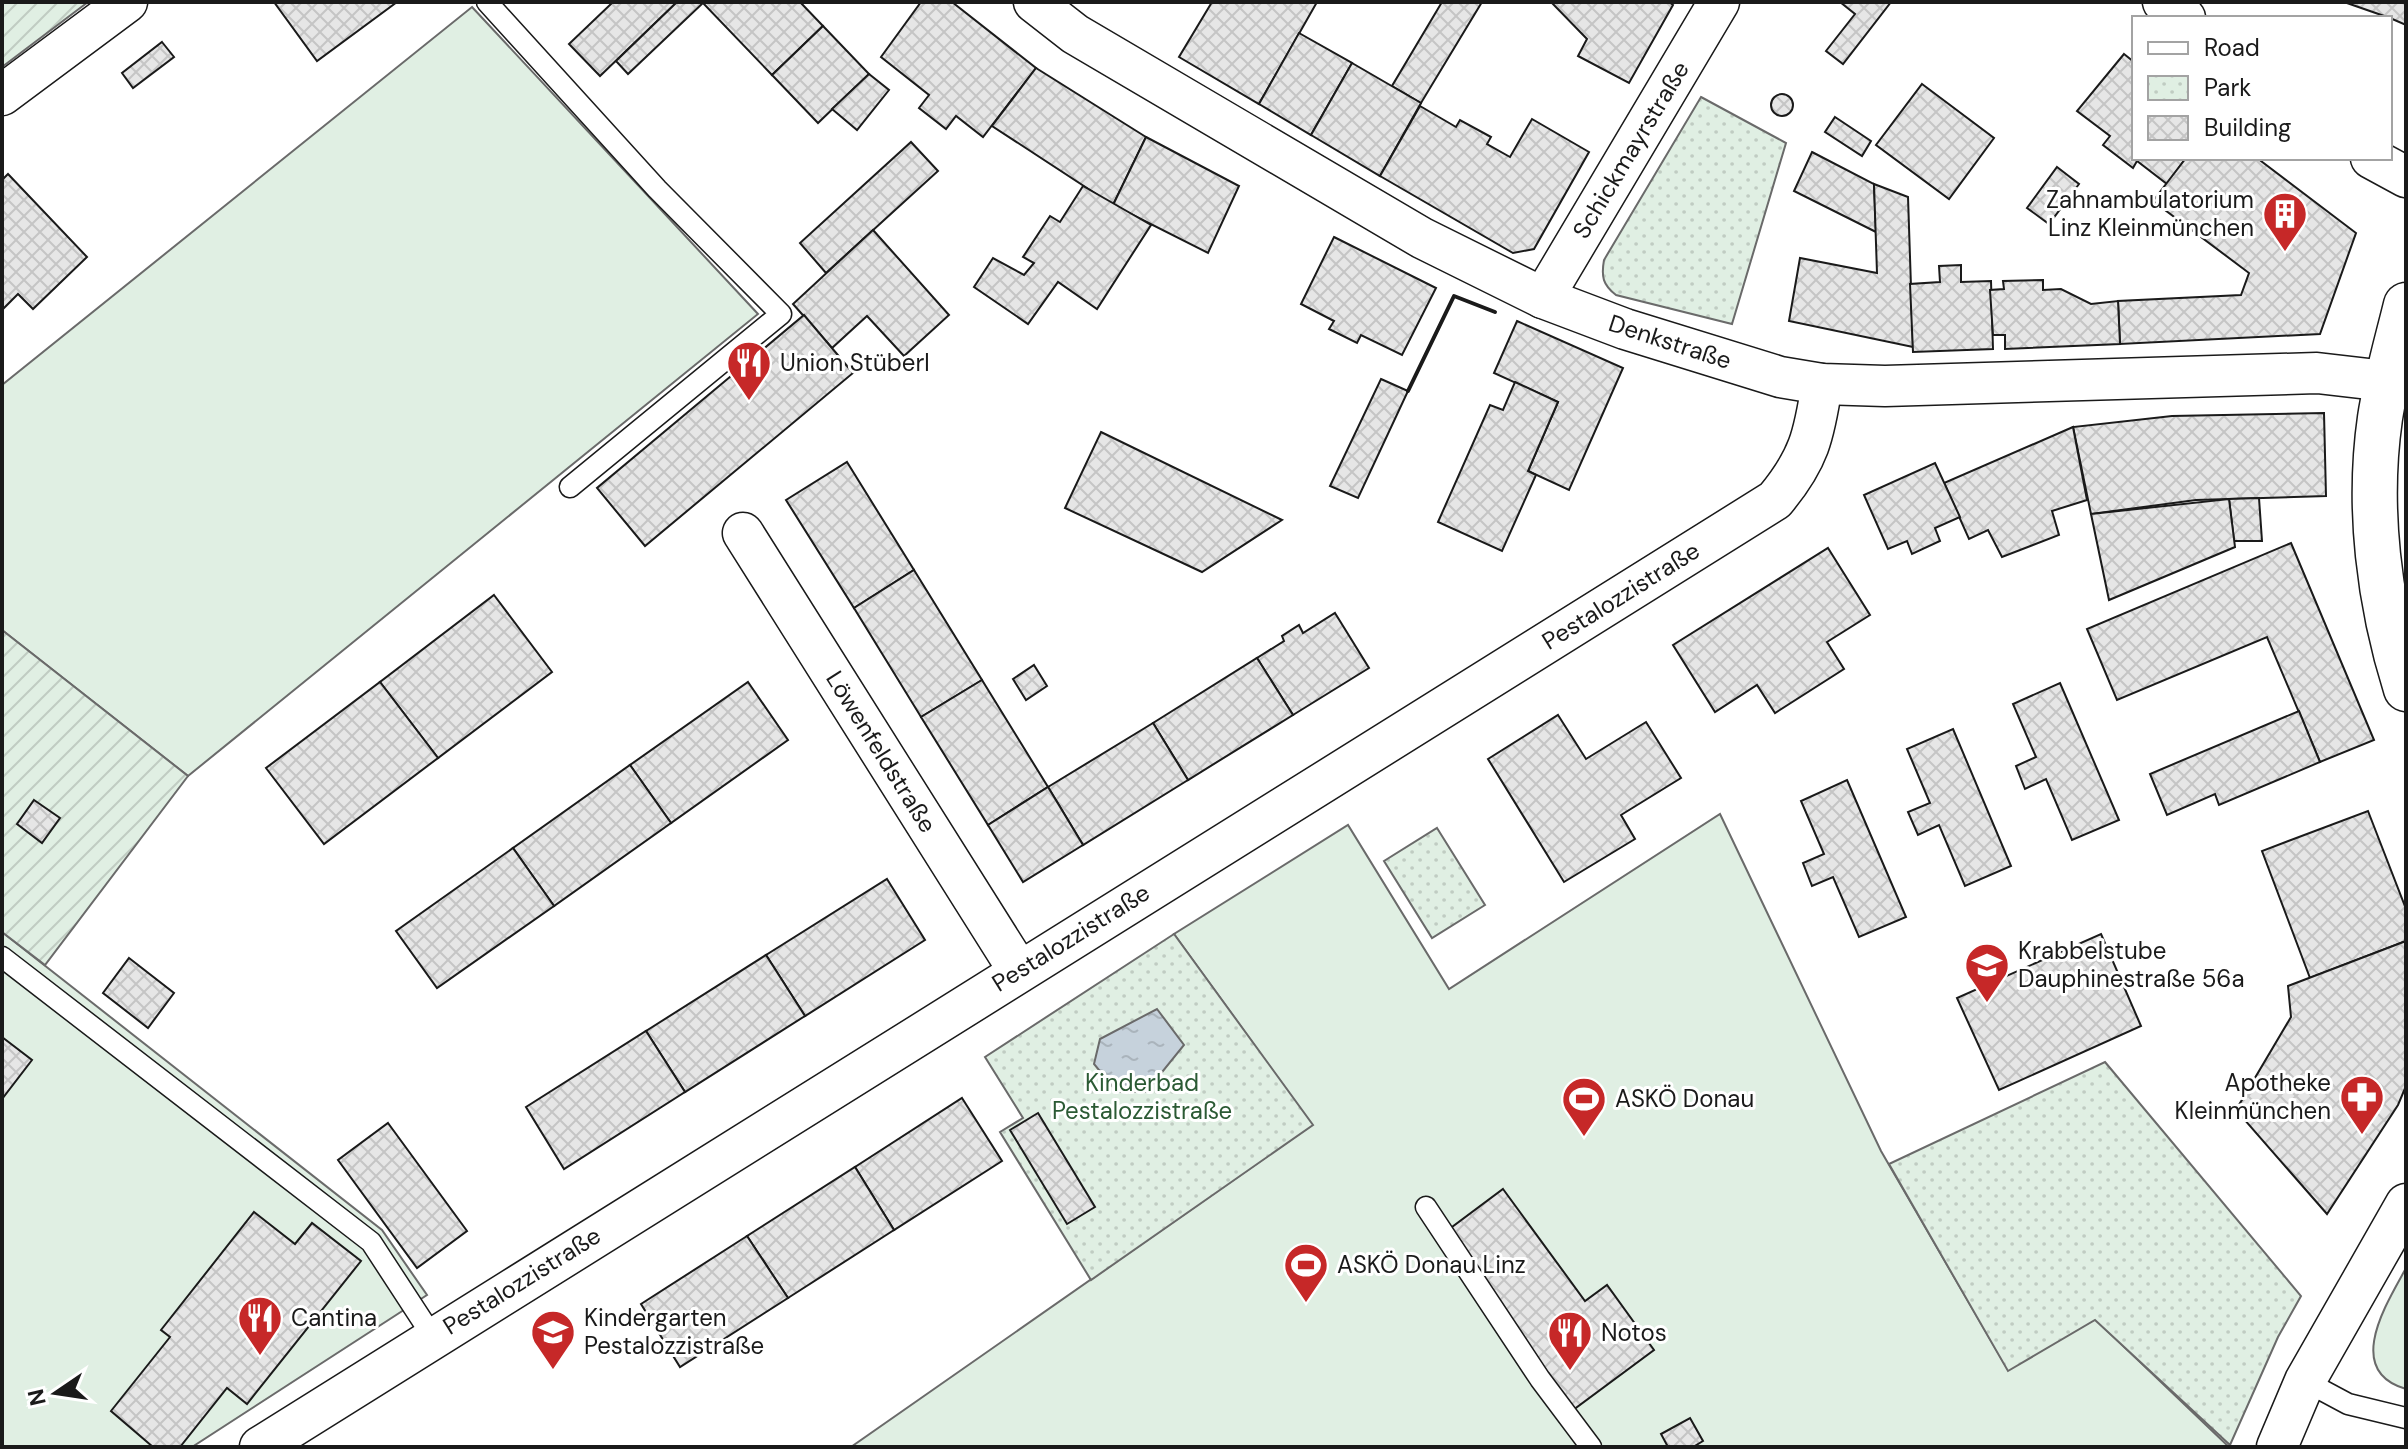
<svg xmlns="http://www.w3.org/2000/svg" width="2408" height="1449" viewBox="0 0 2408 1449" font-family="'DM Sans',sans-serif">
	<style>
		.grass { fill: #e0efe3; stroke: #6a6a6a; stroke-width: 2 }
		.park { fill: url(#park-dots); stroke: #6a6a6a; stroke-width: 2 }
		.garden { fill: url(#garden-furrows); stroke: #6a6a6a; stroke-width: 2 }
		.water { fill: url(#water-ripples); stroke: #6a6a6a; stroke-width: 2 }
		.building { fill: url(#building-cross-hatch); stroke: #1a1a1a; stroke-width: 2 }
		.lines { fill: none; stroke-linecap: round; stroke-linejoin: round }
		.lane-casing { stroke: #1a1a1a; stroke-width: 23 }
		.street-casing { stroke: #1a1a1a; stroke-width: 43 }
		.secondary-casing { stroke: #1a1a1a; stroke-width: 47 }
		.lane { stroke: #fff; stroke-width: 20 }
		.street { stroke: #fff; stroke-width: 40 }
		.secondary { stroke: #fff; stroke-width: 44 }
		.wall { stroke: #1a1a1a; stroke-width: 4 }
		.labels { text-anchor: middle; stroke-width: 6; stroke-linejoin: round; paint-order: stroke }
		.street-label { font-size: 24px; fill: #1a1a1a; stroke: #fff }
		.poi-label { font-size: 24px; fill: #1a1a1a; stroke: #fff; text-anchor: start }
		.park-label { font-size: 24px; fill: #2b5a34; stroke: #fff }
	</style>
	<defs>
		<pattern id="park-dots" width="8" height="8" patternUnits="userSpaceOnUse" patternTransform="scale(2)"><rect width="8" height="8" fill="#e0efe3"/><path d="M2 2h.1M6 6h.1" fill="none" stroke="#c0ccc2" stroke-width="1.8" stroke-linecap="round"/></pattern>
		<pattern id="garden-furrows" width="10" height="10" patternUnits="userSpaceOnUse" patternTransform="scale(2)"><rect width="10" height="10" fill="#e0efe3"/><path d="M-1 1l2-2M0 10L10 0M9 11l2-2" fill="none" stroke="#c0ccc2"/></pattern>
		<pattern id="water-ripples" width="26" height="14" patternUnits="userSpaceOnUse" patternTransform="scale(2)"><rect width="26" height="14" fill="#c6d2dc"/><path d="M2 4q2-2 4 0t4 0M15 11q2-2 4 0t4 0" fill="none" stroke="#aab4bc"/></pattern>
		<pattern id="building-cross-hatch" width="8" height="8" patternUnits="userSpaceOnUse" patternTransform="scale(2)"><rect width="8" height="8" fill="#e6e6e6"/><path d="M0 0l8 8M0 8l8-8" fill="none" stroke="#c5c5c5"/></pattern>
	</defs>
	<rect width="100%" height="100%" fill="#fff"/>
	<g class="grass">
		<polygon points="472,7 758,314 188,776 2,630 2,385"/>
		<polygon points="1720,814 1881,1151 2008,1370 2095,1319 2229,1447 851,1447 1312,1125 1174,934 1348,825 1449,989"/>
		<polygon points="2,932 382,1230 427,1295 192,1447 2,1447"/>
		<path d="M2406,1268V1389C2343,1371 2387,1303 2406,1268Z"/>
	</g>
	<g class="park">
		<path d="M1701,97L1786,143L1732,324L1616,295C1603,285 1601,277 1604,260Z"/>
		<polygon points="1437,828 1485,905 1432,938 1384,861"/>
		<polygon points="1174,934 1313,1125 1091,1280 1000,1132 1023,1118 985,1057"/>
		<polygon points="2105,1062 2301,1296 2278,1337 2230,1445 2095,1320 2008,1371 1889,1164"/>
	</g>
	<g class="garden">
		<polygon points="2,2 88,2 2,67"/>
		<polygon points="2,630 188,776 45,965 2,932"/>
	</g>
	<polygon class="water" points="1157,1009 1184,1045 1146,1092 1117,1092 1094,1064 1100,1039"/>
	<g class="building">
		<polygon points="274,2 397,2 317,61"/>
		<polygon points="613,2 677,2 600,76 569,44"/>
		<polygon points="677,2 703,3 628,74 616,61"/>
		<polygon points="800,2 823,26 772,75 702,2"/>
		<polygon points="921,2 952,2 1036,68 983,137 956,116 946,129 919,108 929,95 881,57"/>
		<polygon points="1212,2 1317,2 1259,104 1179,57"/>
		<polygon points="1442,2 1482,2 1421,103 1392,86"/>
		<polygon points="1551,2 1669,2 1673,5 1629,83 1578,56 1587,39"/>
		<polygon points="1840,2 1891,2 1843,64 1826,51 1855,14"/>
		<polygon points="2344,2 2406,2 2406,25 2390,18"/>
		<polygon points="823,26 869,74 818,123 772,75"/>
		<polygon points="1299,33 1352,63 1311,135 1259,104"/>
		<polygon points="162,42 174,57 133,88 122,73"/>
		<polygon points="2124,54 2134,62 2134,158 2186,158 2167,184 2137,161 2133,168 2103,145 2110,136 2077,111"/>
		<polygon points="1352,63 1421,103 1380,176 1311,135"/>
		<polygon points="1036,68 1146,137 1113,205 992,126"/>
		<polygon points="869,74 889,90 857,130 832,109"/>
		<polygon points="1922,84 1994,138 1949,199 1876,145"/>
		<circle cx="1782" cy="105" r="11"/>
		<polygon points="1420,106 1456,127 1460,120 1491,137 1487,144 1510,157 1532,119 1589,152 1534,249 1513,253 1380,176"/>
		<polygon points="1835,117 1871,141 1862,156 1825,132"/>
		<polygon points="1146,137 1239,186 1208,253 1113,205"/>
		<polygon points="911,142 938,171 826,273 800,243"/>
		<polygon points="1812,152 1874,184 1876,232 1794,191"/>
		<polygon points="2186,158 2257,158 2356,233 2320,334 2120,344 2118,301 2241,295 2249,273 2153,201"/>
		<polygon points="2057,167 2079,184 2049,224 2027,208"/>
		<polygon points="8,174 87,257 33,309 18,294 2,310 2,180"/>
		<polygon points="1874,184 1908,197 1913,347 1789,321 1800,258 1877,273"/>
		<polygon points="1083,186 1151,225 1097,309 1058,282 1028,324 974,287 993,258 1024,275 1034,263 1023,257 1050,216 1060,222"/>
		<polygon points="873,230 949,315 904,356 867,316 832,348 793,304"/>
		<polygon points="1334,237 1436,288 1402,355 1361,335 1357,343 1329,329 1334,321 1301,304"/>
		<polygon points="1961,265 1961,282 1991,281 1993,349 1913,352 1910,284 1940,282 1939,266"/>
		<polygon points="2043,280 2043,290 2061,289 2091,304 2118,301 2120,344 2005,349 2005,335 1993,335 1990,290 2004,289 2003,281"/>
		<polygon points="804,315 853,373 645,546 597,488"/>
		<polygon points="1517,321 1623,368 1569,490 1528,471 1558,402 1494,373"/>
		<polygon points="1381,379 1408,391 1358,498 1330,486"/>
		<polygon points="1515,382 1558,402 1528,471 1536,475 1502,551 1438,522 1490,405 1503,410"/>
		<polygon points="2324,413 2326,496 2196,500 2091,514 2073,427 2172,416"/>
		<polygon points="2073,427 2087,500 2052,511 2059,535 2002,557 1988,530 1969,539 1944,483"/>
		<polygon points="1101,432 1282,520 1202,572 1065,508"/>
		<polygon points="847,462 914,570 854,608 786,500"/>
		<polygon points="1935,463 1960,517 1935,528 1940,541 1912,554 1907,541 1888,549 1864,495"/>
		<polygon points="2259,498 2262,541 2234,541 2229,499"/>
		<polygon points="2229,499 2235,547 2109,600 2091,514"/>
		<polygon points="2291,543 2374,740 2320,762 2267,637 2117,700 2087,629"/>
		<polygon points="1828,548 1870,615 1827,642 1844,669 1775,713 1757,685 1715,712 1673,645"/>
		<polygon points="914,570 982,680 921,717 854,608"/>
		<polygon points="494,595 552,672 438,758 380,682"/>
		<polygon points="1335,613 1369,668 1293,715 1257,658 1284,641 1282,636 1299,625 1303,633"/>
		<polygon points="1257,658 1293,715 1188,780 1153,723"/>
		<polygon points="1034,665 1047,686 1026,700 1013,679"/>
		<polygon points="982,680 1048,787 988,825 921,717"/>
		<polygon points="380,682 438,758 324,844 266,768"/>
		<polygon points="748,682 788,740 671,823 630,765"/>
		<polygon points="2060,683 2119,820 2072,840 2046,779 2025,789 2016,766 2036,757 2013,704"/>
		<polygon points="2299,711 2320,762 2219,805 2215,794 2167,815 2150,774"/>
		<polygon points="1558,715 1586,759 1646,722 1681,778 1621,815 1635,839 1564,882 1488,759"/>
		<polygon points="1153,723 1188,780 1083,845 1048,787"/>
		<polygon points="1953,729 2011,866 1965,886 1939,825 1918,835 1908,812 1930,803 1907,749"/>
		<polygon points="630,765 671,823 554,906 513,848"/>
		<polygon points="1847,780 1906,917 1859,937 1833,877 1812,886 1803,863 1824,854 1801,801"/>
		<polygon points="1048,787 1083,845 1023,882 988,825"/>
		<polygon points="34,800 60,818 42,843 17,824"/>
		<polygon points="2368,811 2406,909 2406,941 2310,978 2262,851"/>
		<polygon points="513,848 554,906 437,988 396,931"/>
		<polygon points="887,879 925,940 805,1016 766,955"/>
		<polygon points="2101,934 2141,1026 1999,1090 1957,998"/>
		<polygon points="2406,941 2406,1086 2398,1105 2327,1214 2236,1110 2291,1017 2288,986"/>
		<polygon points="766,955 805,1016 685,1092 646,1031"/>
		<polygon points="129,958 174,993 148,1028 103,993"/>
		<polygon points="646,1031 685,1092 564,1169 526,1107"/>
		<polygon points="2,1037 32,1060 2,1099"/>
		<polygon points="962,1098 1002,1161 894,1230 855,1167"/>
		<polygon points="1038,1113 1095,1207 1067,1224 1010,1130"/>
		<polygon points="388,1123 467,1231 417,1268 338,1160"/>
		<polygon points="855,1167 894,1230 788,1298 747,1236"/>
		<polygon points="1503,1189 1585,1301 1607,1285 1654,1350 1573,1410 1444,1233"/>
		<polygon points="254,1212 295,1244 312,1223 361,1261 247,1404 227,1388 180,1447 153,1447 111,1411 170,1337 161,1330"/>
		<polygon points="747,1236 788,1298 680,1367 641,1304"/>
		<polygon points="1690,1418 1703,1441 1693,1447 1668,1447 1661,1434"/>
	</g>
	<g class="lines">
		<g class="lane-casing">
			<g id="lane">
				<polyline points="487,2 657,189 781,314 570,487"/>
				<polyline points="2,957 371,1242 433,1337"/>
				<polyline points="1426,1207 1540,1379 1591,1447"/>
				<polyline points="2305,1381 2348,1404 2406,1418"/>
			</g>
		</g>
		<g class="street-casing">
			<g id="street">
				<polyline points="1034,2 1075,34 1422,238 1543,298 1625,329 1780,377 1822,384 1885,386 2317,373 2386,381"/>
				<polyline points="2163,2 2185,18"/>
				<polyline points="2,95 127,2"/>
				<polyline points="2371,158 2406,177"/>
				<polyline points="1543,298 1719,2"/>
				<polyline points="743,533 1019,971"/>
				<path d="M260,1447L1775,500C1809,459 1814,436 1822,384"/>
				<polyline points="2277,1447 2305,1381 2406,1204"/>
			</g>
		</g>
		<g class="secondary-casing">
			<path id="secondary" d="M2406,305C2397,342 2386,379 2380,418C2367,508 2379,603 2406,689"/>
		</g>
		<use href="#lane" class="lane"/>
		<use href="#street" class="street"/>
		<use href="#secondary" class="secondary"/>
		<polyline class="wall" points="1408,391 1454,296 1495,312"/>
	</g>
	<defs>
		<g id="building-pin" transform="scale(2.3)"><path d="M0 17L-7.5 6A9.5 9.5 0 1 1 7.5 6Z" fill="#c62828" stroke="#fff"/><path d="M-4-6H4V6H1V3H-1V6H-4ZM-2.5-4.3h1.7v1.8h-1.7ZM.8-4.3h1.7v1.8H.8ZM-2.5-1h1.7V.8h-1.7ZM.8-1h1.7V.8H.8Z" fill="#fff"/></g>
		<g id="restaurant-pin" transform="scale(2.3)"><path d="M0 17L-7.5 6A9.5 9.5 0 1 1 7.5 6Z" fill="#c62828" stroke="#fff"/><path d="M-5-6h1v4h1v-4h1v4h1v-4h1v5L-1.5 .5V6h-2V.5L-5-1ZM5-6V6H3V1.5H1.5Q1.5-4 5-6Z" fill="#fff"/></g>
		<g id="school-pin" transform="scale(2.3)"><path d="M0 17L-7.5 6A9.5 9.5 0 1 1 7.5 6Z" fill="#c62828" stroke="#fff"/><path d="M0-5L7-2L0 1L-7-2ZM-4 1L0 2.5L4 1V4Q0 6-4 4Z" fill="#fff"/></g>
		<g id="pharmacy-pin" transform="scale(2.3)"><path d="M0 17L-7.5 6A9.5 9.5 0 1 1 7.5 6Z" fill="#c62828" stroke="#fff"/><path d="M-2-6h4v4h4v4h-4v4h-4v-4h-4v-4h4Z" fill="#fff"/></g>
		<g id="stadium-pin" transform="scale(2.3)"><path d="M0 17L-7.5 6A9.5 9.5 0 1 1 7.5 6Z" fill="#c62828" stroke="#fff"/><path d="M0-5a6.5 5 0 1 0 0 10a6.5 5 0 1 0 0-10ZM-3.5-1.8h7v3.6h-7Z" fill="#fff"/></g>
	</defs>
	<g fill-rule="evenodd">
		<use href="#building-pin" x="2285" y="214"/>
		<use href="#restaurant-pin" x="749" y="363"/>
		<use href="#school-pin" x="1987" y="965"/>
		<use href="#pharmacy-pin" x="2362" y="1097"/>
		<use href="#stadium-pin" x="1584" y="1099"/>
		<use href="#stadium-pin" x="1306" y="1265"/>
		<use href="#restaurant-pin" x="260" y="1318"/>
		<use href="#school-pin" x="553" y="1332"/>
		<use href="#restaurant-pin" x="1570" y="1333"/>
	</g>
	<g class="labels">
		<g class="street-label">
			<text transform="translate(1631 150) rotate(-59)" y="8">Schickmayrstraße</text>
			<text transform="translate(1670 342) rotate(18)" y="8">Denkstraße</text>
			<text transform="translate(1621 596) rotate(-32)" y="8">Pestalozzistraße</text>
			<text transform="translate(881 752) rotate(58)" y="8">Löwenfeldstraße</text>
			<text transform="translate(1071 938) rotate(-32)" y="8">Pestalozzistraße</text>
			<text transform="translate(522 1281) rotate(-32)" y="8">Pestalozzistraße</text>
		</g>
		<g class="poi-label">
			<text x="2254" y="208" text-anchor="end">Zahnambulatorium<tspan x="2254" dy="28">Linz Kleinmünchen</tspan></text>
			<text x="780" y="371">Union Stüberl</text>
			<text x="2018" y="959">Krabbelstube<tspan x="2018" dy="28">Dauphinestraße 56a</tspan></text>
			<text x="2331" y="1091" text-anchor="end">Apotheke<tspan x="2331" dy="28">Kleinmünchen</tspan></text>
			<text x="1615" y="1107">ASKÖ Donau</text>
			<text x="1337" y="1273">ASKÖ Donau Linz</text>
			<text x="291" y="1326">Cantina</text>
			<text x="584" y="1326">Kindergarten<tspan x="584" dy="28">Pestalozzistraße</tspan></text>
			<text x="1601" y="1341">Notos</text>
		</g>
		<g class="park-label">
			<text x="1142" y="1091">Kinderbad<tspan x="1142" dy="28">Pestalozzistraße</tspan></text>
		</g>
	</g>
	<rect width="2408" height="1449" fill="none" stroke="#1a1a1a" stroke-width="8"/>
	<rect x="2132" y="16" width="260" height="144" fill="#ffffff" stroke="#a3a3a3" stroke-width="2"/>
	<rect x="2148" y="42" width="40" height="12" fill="#ffffff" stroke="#a3a3a3" stroke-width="2"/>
	<text x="2204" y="56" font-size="24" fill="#1a1a1a">Road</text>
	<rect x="2148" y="76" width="40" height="24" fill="url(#park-dots)" stroke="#a3a3a3" stroke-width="2"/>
	<text x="2204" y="96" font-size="24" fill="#1a1a1a">Park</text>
	<rect x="2148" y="116" width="40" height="24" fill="url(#building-cross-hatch)" stroke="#a3a3a3" stroke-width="2"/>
	<text x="2204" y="136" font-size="24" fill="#1a1a1a">Building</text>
	<g transform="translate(56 1393) rotate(257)" stroke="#ffffff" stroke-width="6" paint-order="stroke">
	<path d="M0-6L14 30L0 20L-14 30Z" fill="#1a1a1a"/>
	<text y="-12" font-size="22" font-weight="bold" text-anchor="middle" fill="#1a1a1a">N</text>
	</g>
</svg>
